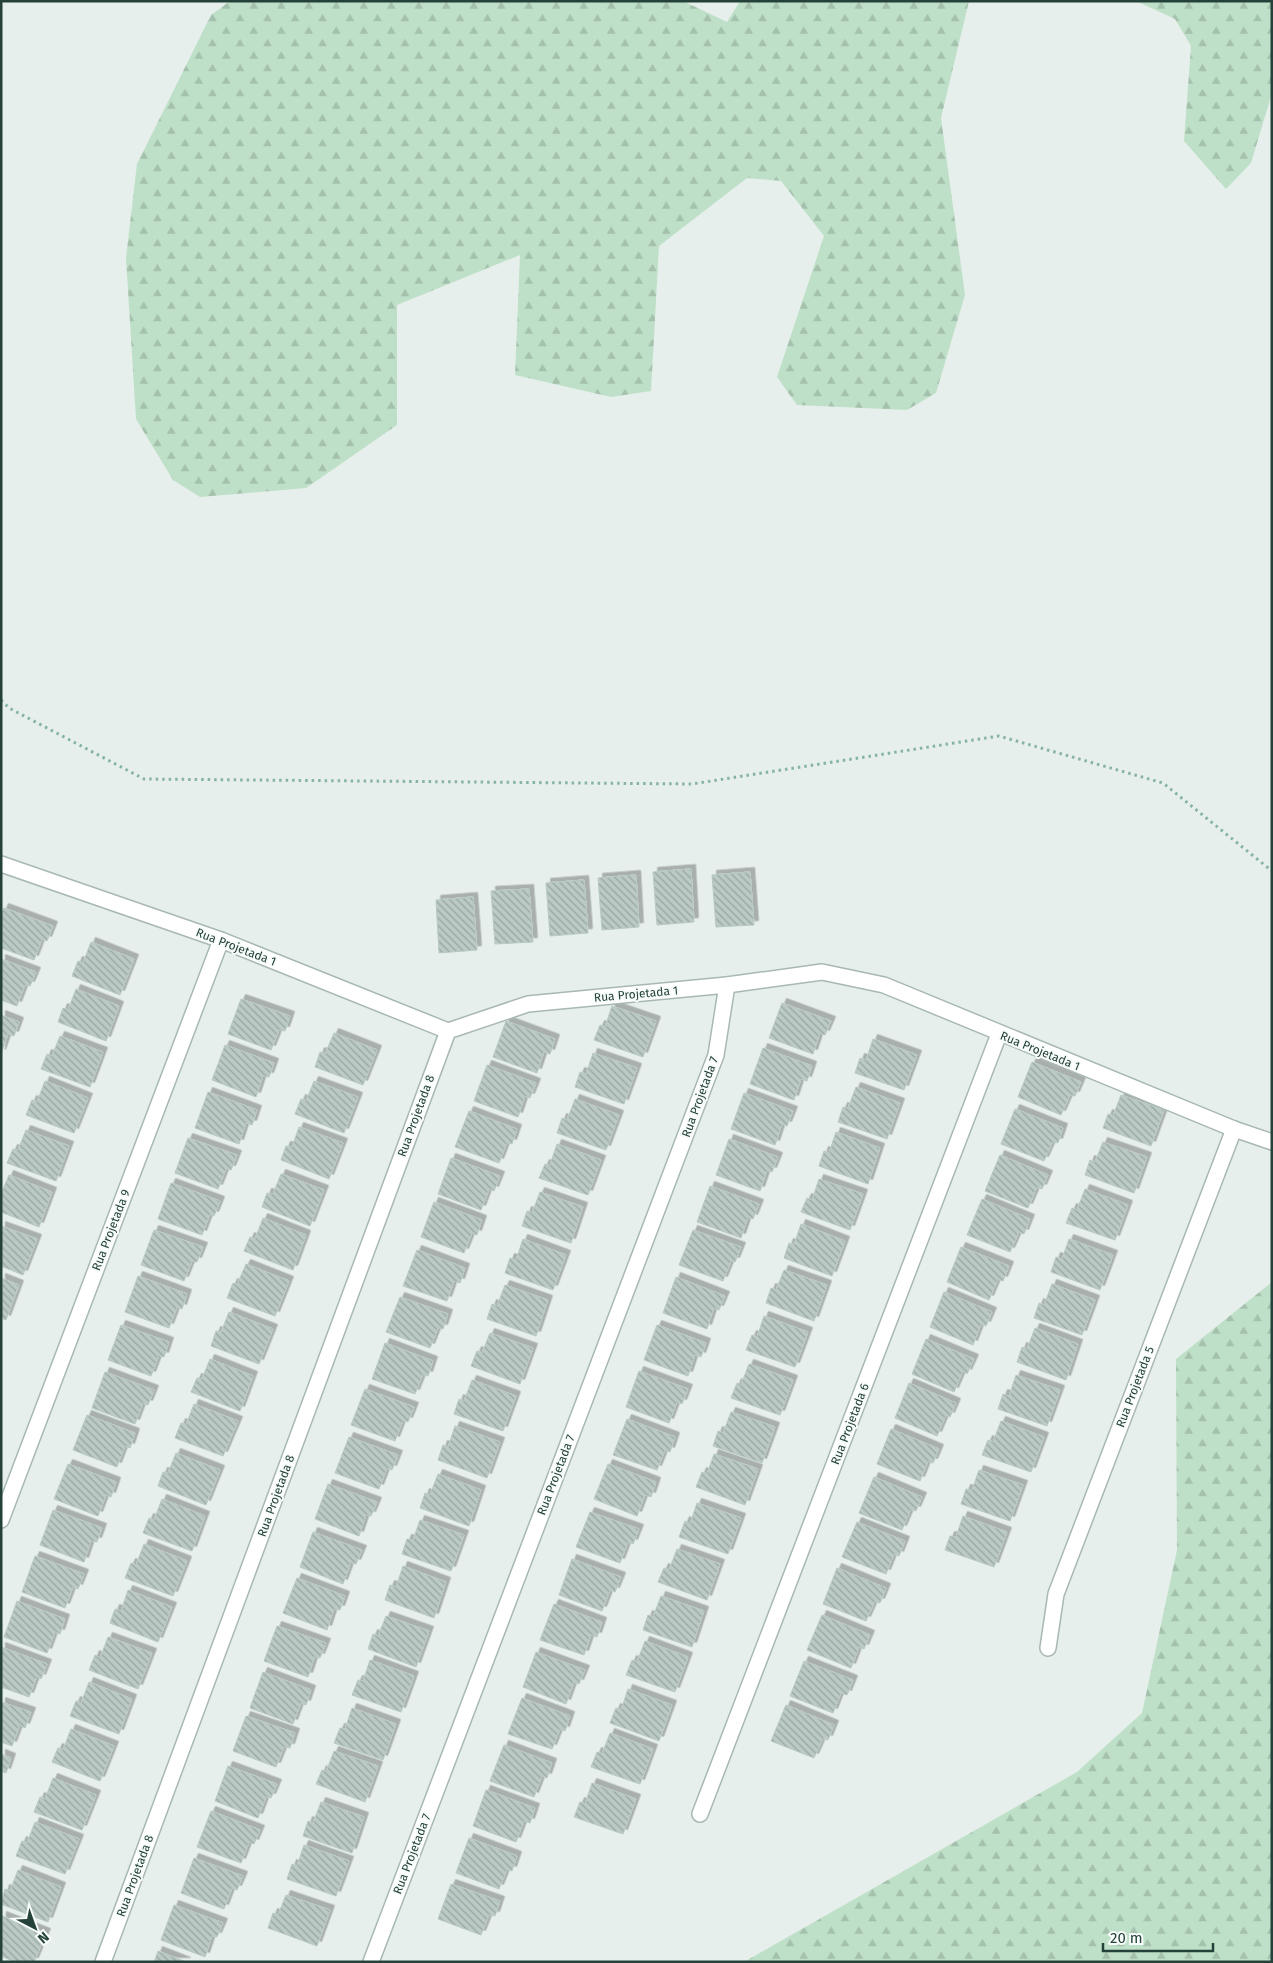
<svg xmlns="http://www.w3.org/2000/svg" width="1273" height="1963" viewBox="0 0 1273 1963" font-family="'Fira Sans',sans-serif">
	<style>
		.forest { fill: url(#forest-firs) }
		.building { fill: url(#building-back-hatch); stroke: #b8c9c2; filter: url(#shadow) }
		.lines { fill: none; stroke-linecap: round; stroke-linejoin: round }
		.minor-casing { stroke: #a8b8b2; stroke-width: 18 }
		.path { stroke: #86b3a5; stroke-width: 3; stroke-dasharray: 2.5 4; stroke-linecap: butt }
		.minor { stroke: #fff; stroke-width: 15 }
		.labels { text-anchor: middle; stroke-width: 4; stroke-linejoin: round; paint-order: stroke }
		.street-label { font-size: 12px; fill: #24423a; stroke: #f7fbf9 }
	</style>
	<defs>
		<pattern id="forest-firs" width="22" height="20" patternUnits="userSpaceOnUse" patternTransform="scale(1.25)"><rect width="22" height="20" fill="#bfe0c8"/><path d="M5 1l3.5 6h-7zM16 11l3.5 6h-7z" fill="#a4c1ad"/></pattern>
		<pattern id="building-back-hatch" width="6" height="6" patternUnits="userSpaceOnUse" patternTransform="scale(1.25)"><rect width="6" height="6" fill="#bbcac4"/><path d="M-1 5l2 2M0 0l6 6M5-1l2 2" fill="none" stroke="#98a6a0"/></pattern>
		<filter id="shadow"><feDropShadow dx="4.5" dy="-4.5" stdDeviation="0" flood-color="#0004"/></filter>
	</defs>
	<rect width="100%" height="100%" fill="#e6efeb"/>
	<g class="forest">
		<polygon points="230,1 683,1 727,22 740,1 969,1 941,118 965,295 936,393 907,410 797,405 777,377 824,236 781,181 747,178 659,246 651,391 611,397 515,375 520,255 397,305 397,425 306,488 200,497 173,480 136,419 126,258 137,164 211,15"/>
		<polygon points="1136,1 1272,1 1272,93 1251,163 1226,189 1184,141 1191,46 1175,19"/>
		<polygon points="1272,1282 1272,1962 744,1962 1077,1772 1142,1713 1177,1550 1176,1359"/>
	</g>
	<g class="building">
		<polygon points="691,869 694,922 657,925 653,872"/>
		<polygon points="750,872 754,925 716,927 712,875"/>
		<polygon points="636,875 639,927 602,930 598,878"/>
		<polygon points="584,880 588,933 550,936 546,883"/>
		<polygon points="529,889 533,942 495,944 491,891"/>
		<polygon points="473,897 477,950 439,953 436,900"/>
		<polygon points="4,908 53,926 47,941 42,939 34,960 1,948 1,915"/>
		<polygon points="91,942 134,959 120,995 72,976 78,961 83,963"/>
		<polygon points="1,959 36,972 30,986 25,985 17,1006 1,1000"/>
		<polygon points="76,989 119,1006 106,1041 58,1022 63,1008 68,1010"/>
		<polygon points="241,999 290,1016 285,1031 279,1030 271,1050 228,1034"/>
		<polygon points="782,1003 831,1021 825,1035 820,1033 813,1054 769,1038"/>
		<polygon points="612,1006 656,1021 643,1057 594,1040 600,1025 605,1027"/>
		<polygon points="1,1015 19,1022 14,1036 8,1034 1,1054"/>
		<polygon points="506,1021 555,1039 550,1054 544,1052 537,1073 493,1057"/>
		<polygon points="334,1033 377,1050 363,1085 315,1067 320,1052 325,1054"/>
		<polygon points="60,1036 103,1052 90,1087 41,1069 47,1054 52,1056"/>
		<polygon points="873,1039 917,1055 904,1090 855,1073 860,1058 866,1060"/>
		<polygon points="225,1045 274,1063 269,1077 263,1076 256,1097 212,1080"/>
		<polygon points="763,1048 812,1066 807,1081 801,1079 794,1100 750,1084"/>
		<polygon points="593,1053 637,1068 624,1104 575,1087 580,1072 586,1074"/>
		<polygon points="1032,1062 1081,1082 1075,1096 1070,1095 1061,1115 1018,1097"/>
		<polygon points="487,1065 536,1083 530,1098 525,1096 518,1117 474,1101"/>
		<polygon points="45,1081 88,1098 74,1133 26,1115 32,1100 37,1102"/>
		<polygon points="314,1081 358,1097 344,1133 295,1114 301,1099 306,1101"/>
		<polygon points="856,1087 900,1103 887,1139 838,1122 843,1107 848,1108"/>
		<polygon points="208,1092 257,1110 252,1125 246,1123 239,1144 195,1128"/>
		<polygon points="744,1093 793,1111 787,1126 782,1124 775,1145 731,1129"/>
		<polygon points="1121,1095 1164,1110 1151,1146 1103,1128 1108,1114 1113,1116"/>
		<polygon points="575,1099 619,1115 606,1150 557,1133 562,1118 567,1120"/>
		<polygon points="1015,1109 1063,1128 1058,1143 1053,1141 1044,1161 1001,1144"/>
		<polygon points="469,1111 517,1129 512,1144 507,1142 499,1163 455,1147"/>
		<polygon points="299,1127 343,1143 329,1179 281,1160 286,1146 292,1147"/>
		<polygon points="26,1130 69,1146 56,1181 7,1163 13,1149 18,1150"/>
		<polygon points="836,1132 880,1148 868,1184 819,1166 824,1151 829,1153"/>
		<polygon points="188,1138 237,1155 231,1170 226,1169 218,1189 175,1173"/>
		<polygon points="729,1139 778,1157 772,1172 767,1170 760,1191 716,1175"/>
		<polygon points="1103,1142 1147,1157 1134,1193 1085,1175 1090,1160 1095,1162"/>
		<polygon points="557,1144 601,1160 588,1195 539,1178 545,1164 550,1165"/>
		<polygon points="1000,1155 1048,1175 1042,1189 1037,1187 1028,1208 985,1191"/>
		<polygon points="451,1158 500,1176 494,1191 489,1189 481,1210 438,1194"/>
		<polygon points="281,1174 324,1190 310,1226 262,1207 267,1193 273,1194"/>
		<polygon points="9,1175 52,1192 39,1227 1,1212 1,1194"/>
		<polygon points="819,1179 863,1194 850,1230 801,1212 807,1198 812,1200"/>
		<polygon points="171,1183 220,1201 214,1216 210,1214 202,1235 158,1219"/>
		<polygon points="710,1186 759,1204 753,1219 748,1217 741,1238 697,1222"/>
		<polygon points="1085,1189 1128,1205 1115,1240 1066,1223 1072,1208 1077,1210"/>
		<polygon points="540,1192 583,1207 571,1243 522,1226 527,1211 532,1213"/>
		<polygon points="982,1199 1030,1219 1024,1234 1019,1232 1010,1252 967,1235"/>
		<polygon points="434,1202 482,1220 477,1235 472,1233 464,1253 421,1237"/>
		<polygon points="263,1218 306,1235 293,1270 244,1251 250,1237 255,1239"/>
		<polygon points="801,1224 845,1241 832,1276 784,1258 789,1243 794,1245"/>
		<polygon points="1,1226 37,1239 23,1275 1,1266"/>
		<polygon points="154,1230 203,1247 197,1262 192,1261 184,1281 141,1265"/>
		<polygon points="693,1230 741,1247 735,1262 731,1261 723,1281 679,1265"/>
		<polygon points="523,1239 566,1255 553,1290 505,1273 510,1258 516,1260"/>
		<polygon points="1069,1239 1113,1255 1100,1290 1051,1272 1056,1257 1062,1259"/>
		<polygon points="961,1247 1009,1266 1003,1281 998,1279 989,1300 947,1282"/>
		<polygon points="417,1250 465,1268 460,1283 454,1281 447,1301 403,1286"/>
		<polygon points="246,1264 289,1281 275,1316 227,1298 233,1283 237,1285"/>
		<polygon points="784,1270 827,1285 814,1321 766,1303 771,1288 776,1290"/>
		<polygon points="138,1276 187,1294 182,1309 177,1307 169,1328 125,1312"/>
		<polygon points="676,1277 725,1296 719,1310 714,1308 707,1329 663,1313"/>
		<polygon points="1,1278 19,1285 6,1320 1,1318"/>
		<polygon points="1052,1284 1095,1300 1082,1335 1034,1318 1039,1303 1044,1305"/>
		<polygon points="505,1285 548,1300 536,1336 487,1319 492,1304 497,1306"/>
		<polygon points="944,1292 992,1312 986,1326 981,1324 973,1345 930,1327"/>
		<polygon points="400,1297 448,1314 443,1329 438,1328 430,1348 386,1332"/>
		<polygon points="229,1312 273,1329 259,1364 211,1346 216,1331 221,1332"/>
		<polygon points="764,1316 808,1332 795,1367 746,1350 752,1335 757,1337"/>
		<polygon points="121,1325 169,1342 164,1357 159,1355 151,1376 108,1360"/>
		<polygon points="657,1325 706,1343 701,1357 695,1355 688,1376 644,1360"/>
		<polygon points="1035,1328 1078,1344 1066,1380 1017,1362 1022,1347 1027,1349"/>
		<polygon points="490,1333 533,1348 520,1384 471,1366 477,1351 482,1353"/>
		<polygon points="926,1339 974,1359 967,1374 963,1371 954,1392 912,1374"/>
		<polygon points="385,1343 433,1361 428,1376 423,1374 415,1394 372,1379"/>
		<polygon points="210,1359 253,1376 240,1411 191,1392 197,1378 202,1379"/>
		<polygon points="749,1364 793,1380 780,1415 731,1398 737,1383 741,1385"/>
		<polygon points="639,1371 688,1389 682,1404 677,1402 669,1423 626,1407"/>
		<polygon points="105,1372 154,1390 148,1405 143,1403 135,1424 92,1408"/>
		<polygon points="1016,1375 1060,1390 1047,1426 998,1409 1003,1394 1009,1396"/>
		<polygon points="472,1380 516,1396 503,1431 454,1414 459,1399 464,1401"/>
		<polygon points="909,1383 956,1403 950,1417 946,1415 937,1436 895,1418"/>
		<polygon points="365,1389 414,1407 408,1422 403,1420 395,1441 351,1425"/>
		<polygon points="194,1404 238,1421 223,1456 175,1438 181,1423 186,1425"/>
		<polygon points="731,1412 775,1427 762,1463 713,1446 718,1431 723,1433"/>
		<polygon points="87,1415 135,1433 130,1448 125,1446 117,1467 73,1450"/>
		<polygon points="627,1419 675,1437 670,1452 665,1450 657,1470 613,1455"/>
		<polygon points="1001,1421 1044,1437 1031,1472 982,1455 988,1440 993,1442"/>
		<polygon points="455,1426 500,1442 487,1478 438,1460 443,1445 448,1447"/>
		<polygon points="891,1429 939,1449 933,1463 928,1461 920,1481 877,1464"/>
		<polygon points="349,1437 398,1455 392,1470 387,1468 379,1489 335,1473"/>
		<polygon points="176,1453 220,1470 206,1505 158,1486 163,1472 168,1473"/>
		<polygon points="714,1454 758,1469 745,1505 696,1487 702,1472 707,1474"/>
		<polygon points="68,1464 116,1482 111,1497 106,1495 98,1516 54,1499"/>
		<polygon points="608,1464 656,1482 651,1497 645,1495 637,1516 594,1499"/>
		<polygon points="979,1470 1023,1485 1010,1521 961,1504 966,1489 972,1490"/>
		<polygon points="438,1474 481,1490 469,1526 420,1508 425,1493 430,1495"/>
		<polygon points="874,1477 922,1497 916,1511 911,1509 902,1530 859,1513"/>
		<polygon points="328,1484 377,1502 371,1516 366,1515 359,1536 315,1519"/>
		<polygon points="162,1499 205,1516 192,1551 143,1533 149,1518 154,1520"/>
		<polygon points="697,1503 741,1518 728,1554 679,1537 685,1521 690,1524"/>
		<polygon points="53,1510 102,1528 97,1542 91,1541 84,1562 40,1545"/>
		<polygon points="590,1512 639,1529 633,1544 628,1542 620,1563 576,1547"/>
		<polygon points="963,1516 1007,1532 994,1567 945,1550 950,1536 956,1537"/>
		<polygon points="420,1520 464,1535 451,1571 402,1554 407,1539 413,1540"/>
		<polygon points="857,1522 905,1541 899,1556 894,1554 886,1574 842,1557"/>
		<polygon points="313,1532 362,1550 356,1564 351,1562 343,1584 300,1567"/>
		<polygon points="144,1544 187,1561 173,1596 125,1578 131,1563 136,1565"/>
		<polygon points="677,1549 720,1564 707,1600 658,1582 664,1568 669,1570"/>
		<polygon points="35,1556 84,1574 78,1589 73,1587 65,1608 22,1592"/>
		<polygon points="572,1559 621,1577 615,1592 610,1590 602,1611 559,1595"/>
		<polygon points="403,1566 446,1582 434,1618 385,1600 390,1585 396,1587"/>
		<polygon points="837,1568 886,1588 880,1603 875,1601 866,1621 823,1604"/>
		<polygon points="297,1578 345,1596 340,1610 334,1609 327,1630 283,1613"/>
		<polygon points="128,1590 172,1607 158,1642 110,1623 115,1609 121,1611"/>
		<polygon points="661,1596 704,1611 692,1647 643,1630 648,1615 653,1617"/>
		<polygon points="17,1601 65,1619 60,1634 55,1632 47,1653 4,1637"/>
		<polygon points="554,1604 602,1622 597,1637 591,1635 584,1655 540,1640"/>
		<polygon points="822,1615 870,1635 864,1649 859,1647 851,1668 807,1650"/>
		<polygon points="386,1616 429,1631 416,1667 368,1649 373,1634 378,1636"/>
		<polygon points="277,1626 326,1643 320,1658 315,1656 308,1677 264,1661"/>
		<polygon points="108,1637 152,1653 138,1689 89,1670 95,1655 100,1658"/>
		<polygon points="645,1641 688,1657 675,1692 626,1675 632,1660 637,1662"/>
		<polygon points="1,1647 47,1664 41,1679 37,1676 29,1697 1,1687"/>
		<polygon points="536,1652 585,1670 579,1684 574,1682 566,1704 523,1687"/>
		<polygon points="370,1660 414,1676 401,1712 352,1695 358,1680 363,1681"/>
		<polygon points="804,1661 853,1680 847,1695 841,1693 833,1713 790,1696"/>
		<polygon points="263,1672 311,1690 306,1705 301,1703 293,1724 250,1708"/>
		<polygon points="89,1682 132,1699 119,1734 70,1716 76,1701 81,1703"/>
		<polygon points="628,1689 672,1705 659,1741 610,1723 616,1708 621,1710"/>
		<polygon points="522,1698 570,1716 565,1731 560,1729 552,1749 508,1734"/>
		<polygon points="1,1702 31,1712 25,1728 20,1725 12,1746 1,1742"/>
		<polygon points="786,1705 834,1725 828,1740 823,1738 814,1758 771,1741"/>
		<polygon points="352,1708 396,1724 383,1760 334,1743 340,1728 345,1729"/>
		<polygon points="246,1716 295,1733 290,1748 284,1747 276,1767 233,1751"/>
		<polygon points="71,1729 114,1746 100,1781 52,1762 58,1748 63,1750"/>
		<polygon points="610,1733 653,1749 640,1784 591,1767 597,1752 602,1754"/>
		<polygon points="504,1745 552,1763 547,1778 542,1776 534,1797 490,1781"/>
		<polygon points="334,1751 378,1766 365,1802 316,1784 322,1770 326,1772"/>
		<polygon points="1,1754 11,1758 6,1773 1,1771"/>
		<polygon points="228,1766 277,1784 271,1798 266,1797 258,1818 215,1801"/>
		<polygon points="53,1778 96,1795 82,1830 34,1812 40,1797 45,1799"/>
		<polygon points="592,1783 636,1799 623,1834 574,1817 580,1802 585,1804"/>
		<polygon points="486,1790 535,1808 530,1823 524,1821 516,1842 473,1826"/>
		<polygon points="321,1802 364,1817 352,1853 303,1836 308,1821 313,1823"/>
		<polygon points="211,1811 260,1830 254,1844 249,1842 241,1863 197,1847"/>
		<polygon points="35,1822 79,1839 65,1874 16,1856 22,1841 27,1843"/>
		<polygon points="469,1838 517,1856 512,1871 507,1869 499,1889 456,1873"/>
		<polygon points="304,1845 349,1861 336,1896 287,1879 292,1864 297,1866"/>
		<polygon points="194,1858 243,1876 237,1890 232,1888 224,1909 181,1893"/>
		<polygon points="18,1870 61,1887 48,1922 1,1904 5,1889 10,1891"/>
		<polygon points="451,1884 500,1901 495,1916 489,1915 481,1935 438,1919"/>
		<polygon points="286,1895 330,1910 317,1946 268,1928 273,1913 278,1915"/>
		<polygon points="174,1905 223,1923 217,1937 212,1936 205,1957 161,1940"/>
		<polygon points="2,1916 46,1933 34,1962 15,1962 1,1956"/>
		<polygon points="158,1951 186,1962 154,1962"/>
	</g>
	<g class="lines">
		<g class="minor-casing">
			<g id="minor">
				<polyline points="1,864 221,940 448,1031 528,1004 727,985 822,972 884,985 1234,1129 1272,1142"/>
				<polyline points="1,1520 221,940"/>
				<polyline points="1048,1648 1056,1594 1234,1129"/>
				<polyline points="700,1814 999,1034"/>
				<polyline points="103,1962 448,1031"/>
				<polyline points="371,1962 716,1055 727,985"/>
			</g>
		</g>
		<polyline class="path" points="1,700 9,708 144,779 692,784 999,736 1163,783 1272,871"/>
		<use href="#minor" class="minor"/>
	</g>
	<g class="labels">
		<g class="street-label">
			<text transform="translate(236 947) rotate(21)" y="4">Rua Projetada 1</text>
			<text transform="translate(636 994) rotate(-5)" y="4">Rua Projetada 1</text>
			<text transform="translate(1040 1051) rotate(22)" y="4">Rua Projetada 1</text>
			<text transform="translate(700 1097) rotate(-70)" y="4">Rua Projetada 7</text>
			<text transform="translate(416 1116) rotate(-70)" y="4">Rua Projetada 8</text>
			<text transform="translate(111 1230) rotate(-69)" y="4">Rua Projetada 9</text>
			<text transform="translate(1135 1387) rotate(-69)" y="4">Rua Projetada 5</text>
			<text transform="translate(850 1424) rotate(-69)" y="4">Rua Projetada 6</text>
			<text transform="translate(556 1475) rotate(-69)" y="4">Rua Projetada 7</text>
			<text transform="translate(276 1496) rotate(-70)" y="4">Rua Projetada 8</text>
			<text transform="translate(412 1854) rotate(-69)" y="4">Rua Projetada 7</text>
			<text transform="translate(135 1876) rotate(-70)" y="4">Rua Projetada 8</text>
		</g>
	</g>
	<rect width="1273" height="1963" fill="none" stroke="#24423a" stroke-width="5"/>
	<g transform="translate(35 1928) rotate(139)" stroke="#f7fbf9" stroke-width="4" paint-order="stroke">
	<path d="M0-4L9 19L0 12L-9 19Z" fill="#24423a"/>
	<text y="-8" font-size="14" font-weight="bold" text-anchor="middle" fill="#24423a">N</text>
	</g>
	<path d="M1103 1943v8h110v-8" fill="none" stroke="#24423a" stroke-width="2.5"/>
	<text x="1110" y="1943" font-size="15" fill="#24423a" stroke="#f7fbf9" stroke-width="4" paint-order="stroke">20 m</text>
</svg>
